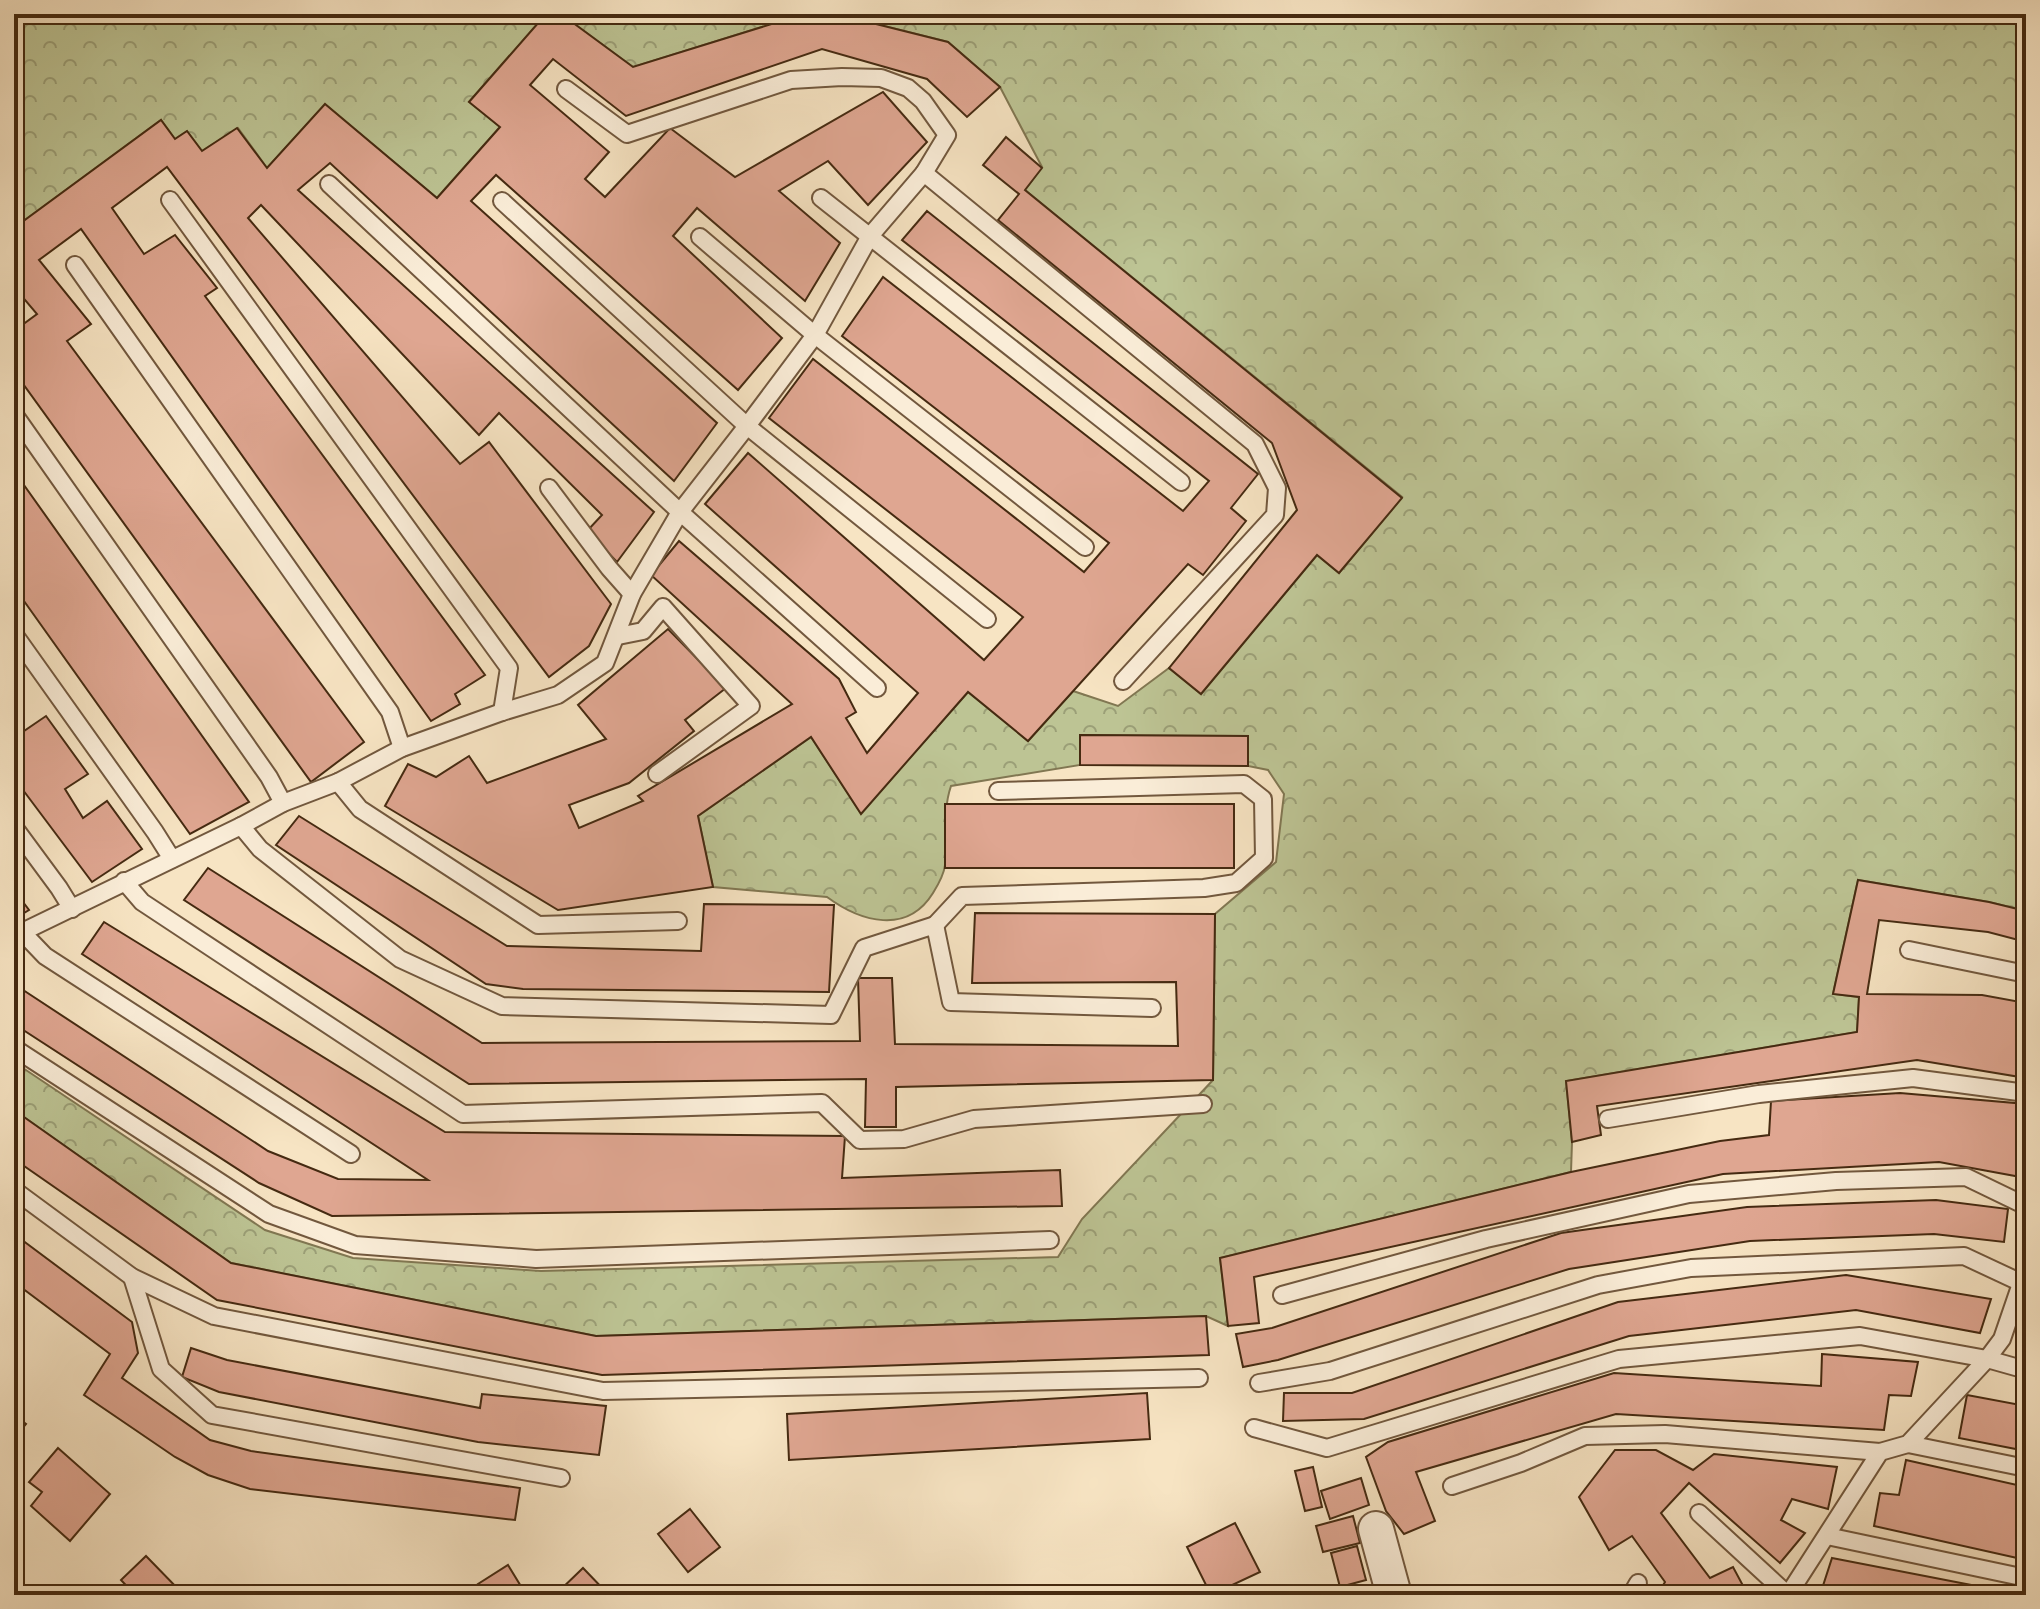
<svg xmlns="http://www.w3.org/2000/svg" width="2040" height="1609" viewBox="0 0 2040 1609" font-family="Vollkorn,serif">
	<style>
		.forest { fill: url(#forest-crowns); stroke: #817752; stroke-width: 2 }
		.building { fill: #dfa691; stroke: #452a11; stroke-width: 2 }
		.lines { fill: none; stroke-linecap: round; stroke-linejoin: round }
		.lane-casing { stroke: #72583e; stroke-width: 20 }
		.street-casing { stroke: #72583e; stroke-width: 38 }
		.lane { stroke: #faedd8; stroke-width: 16 }
		.street { stroke: #faedd8; stroke-width: 34 }
	</style>
	<defs>
		<pattern id="forest-crowns" width="20" height="18" patternUnits="userSpaceOnUse" patternTransform="scale(2)"><rect width="20" height="18" fill="#bdc494"/><path d="M2 6a3 3 0 1 1 6 0M12 15a3 3 0 1 1 6 0" fill="none" stroke="#9b9f77"/></pattern>
	</defs>
	<rect width="100%" height="100%" fill="#f7e4c3"/>
	<filter id="stains"><feTurbulence type="fractalNoise" baseFrequency=".0025" numOctaves="4"/><feColorMatrix values="0 0 0 0 .2 0 0 0 0 .09 0 0 0 0 .02 0 0 0 .5 -.17"/></filter>
	<radialGradient id="worn" r=".72"><stop offset=".6" stop-color="#630" stop-opacity="0"/><stop offset="1" stop-color="#630" stop-opacity=".3"/></radialGradient>
	<g class="forest">
		<polygon points="14,14 546,14 469,102 500,127 437,198 325,105 267,168 238,128 202,151 187,131 175,139 161,120 14,228"/>
		<polygon points="561,14 804,14 633,67"/>
		<path d="M836,14H2026V911L1989,902L1858,880L1833,994L1859,997L1857,1032L1566,1081L1572,1142L1571,1172L1220,1258L1228,1326L1206,1316L596,1336L231,1263L14,1110V1062L265,1230L353,1258L541,1271L1058,1257L1082,1219L1213,1080L1215,914L1276,862L1284,794L1268,770L1248,766V736L1080,735V765L951,786C942,812 948,837 945,865C944,874 938,885 933,893C907,935 861,922 827,897L713,887L698,816L811,737L861,813L968,692L1028,741L1073,691L1118,706L1169,668L1201,694L1317,555L1339,573L1402,497L1025,190L1042,167L1000,87L948,42Z"/>
	</g>
	<g class="building">
		<polygon points="546,14 561,14 633,67 804,14 836,14 948,42 1000,87 967,117 927,79 822,49 626,116 553,59 530,85 609,152 585,179 605,197 670,128 735,177 883,92 927,142 868,205 828,161 779,191 840,243 805,301 697,208 673,236 782,338 738,390 496,175 471,201 717,423 674,481 330,163 298,190 654,512 617,562 587,531 602,515 499,413 479,435 261,205 248,218 460,464 489,442 611,604 589,646 549,677 167,167 112,208 144,254 175,235 217,288 205,296 485,675 455,694 460,704 431,721 81,229 39,260 91,324 67,341 364,742 311,782 18,377 14,380 14,331 37,314 14,287 14,228 161,120 175,139 187,131 202,151 237,128 267,168 325,104 437,198 500,127 469,102"/>
		<polygon points="1006,137 1042,168 1025,190 1402,498 1339,573 1317,555 1201,694 1169,668 1297,510 1272,443 998,220 1019,194 983,165"/>
		<polygon points="927,211 1258,474 1231,508 1246,521 1203,575 1188,564 1028,741 968,692 861,814 811,737 698,816 713,887 558,910 385,806 408,764 436,777 469,756 487,783 606,739 578,705 668,629 726,688 685,720 694,731 629,783 569,805 579,828 643,801 638,796 792,704 651,575 679,541 839,679 856,712 846,718 867,753 918,693 705,504 748,453 984,660 1023,617 769,418 813,359 1084,572 1109,543 842,336 883,277 1183,511 1209,481 902,240"/>
		<polygon points="14,471 249,802 190,834 14,587"/>
		<polygon points="46,716 88,774 65,789 83,818 107,801 142,849 92,882 14,778 14,722 21,733"/>
		<polygon points="1080,735 1248,736 1248,766 1080,765"/>
		<rect x="945" y="804" width="289" height="64"/>
		<polygon points="299,816 507,946 701,951 704,904 834,905 829,992 523,989 486,984 276,845"/>
		<polygon points="208,868 482,1043 860,1041 858,978 892,978 895,1044 1178,1046 1176,982 972,983 975,913 1215,914 1213,1080 896,1087 896,1127 865,1127 866,1079 469,1084 184,900"/>
		<polygon points="1858,880 1989,902 2026,911 2026,942 1988,932 1879,920 1867,994 1982,995 2026,1003 2026,1078 1917,1060 1597,1106 1601,1135 1572,1142 1566,1081 1857,1032 1859,997 1833,994"/>
		<polygon points="14,890 29,910 14,919"/>
		<polygon points="104,922 445,1132 845,1136 842,1178 1060,1170 1062,1206 332,1216 259,1183 14,1024 14,984 268,1151 338,1179 428,1180 82,954"/>
		<polygon points="1900,1093 2026,1104 2026,1178 1939,1162 1723,1174 1254,1277 1259,1323 1228,1326 1220,1258 1571,1172 1720,1141 1769,1135 1771,1101"/>
		<polygon points="14,1110 231,1263 596,1336 1206,1316 1209,1355 602,1375 217,1300 14,1159"/>
		<polygon points="1936,1200 2008,1209 2004,1242 1934,1234 1750,1241 1569,1269 1278,1360 1243,1367 1236,1334 1272,1328 1561,1233 1747,1207"/>
		<polygon points="14,1234 132,1322 138,1353 122,1378 210,1440 251,1451 520,1488 515,1520 250,1489 208,1475 175,1457 84,1395 110,1354 14,1282"/>
		<polygon points="1846,1275 1991,1299 1980,1333 1856,1310 1629,1336 1364,1419 1283,1421 1284,1393 1352,1393 1618,1302"/>
		<polygon points="191,1348 227,1360 480,1408 482,1394 606,1406 599,1455 478,1442 219,1392 182,1377"/>
		<polygon points="1822,1354 1918,1362 1911,1396 1889,1395 1884,1430 1616,1414 1416,1472 1435,1521 1404,1534 1386,1511 1366,1457 1388,1442 1614,1373 1821,1386"/>
		<polygon points="1147,1393 1150,1439 789,1460 787,1414"/>
		<polygon points="1967,1395 2026,1406 2026,1451 1959,1438"/>
		<polygon points="14,1415 26,1424 14,1439"/>
		<polygon points="58,1448 110,1494 70,1541 31,1506 42,1492 29,1482"/>
		<polygon points="1615,1450 1656,1450 1693,1470 1714,1454 1837,1467 1828,1509 1792,1499 1781,1520 1805,1533 1780,1563 1689,1483 1661,1513 1710,1578 1733,1567 1748,1595 1657,1595 1665,1582 1632,1536 1609,1550 1579,1497"/>
		<polygon points="1906,1460 2026,1487 2026,1560 1874,1526 1880,1493 1899,1495"/>
		<polygon points="1313,1467 1322,1507 1305,1511 1295,1471"/>
		<polygon points="1361,1478 1369,1505 1330,1519 1321,1491"/>
		<polygon points="690,1509 720,1547 688,1572 658,1534"/>
		<polygon points="1353,1516 1360,1543 1323,1552 1316,1526"/>
		<polygon points="1235,1523 1260,1572 1211,1595 1187,1547"/>
		<polygon points="1357,1546 1366,1580 1340,1587 1331,1553"/>
		<polygon points="146,1556 184,1595 135,1595 121,1580"/>
		<polygon points="1832,1558 2023,1595 1820,1595"/>
		<polygon points="508,1565 522,1588 511,1595 486,1595 478,1584"/>
		<polygon points="583,1568 609,1595 555,1595"/>
	</g>
	<g class="lines">
		<g class="lane-casing">
			<g id="lane">
				<polyline points="566,89 627,134 791,80 842,77 881,78 908,88 923,101 947,135 924,173"/>
				<polyline points="329,184 680,512 877,688"/>
				<polyline points="821,198 1181,482"/>
				<polyline points="170,200 509,668 502,712"/>
				<polyline points="502,201 747,426 987,619"/>
				<polyline points="700,237 815,335 1085,547"/>
				<polyline points="75,265 390,712 402,748"/>
				<polyline points="14,414 269,777 283,803"/>
				<polyline points="549,488 609,568 632,594"/>
				<polyline points="14,634 155,832 172,859"/>
				<polyline points="618,636 643,631 663,607 751,706 657,774"/>
				<polyline points="338,782 360,809 538,925 678,921"/>
				<polyline points="241,826 260,849 400,959 502,1006 831,1015 864,948 935,925 951,1002 1152,1008"/>
				<polyline points="14,827 59,888 72,909"/>
				<polyline points="124,881 142,902 463,1114 822,1103 860,1140 904,1139 974,1119 1203,1104"/>
				<polyline points="935,925 962,896 1204,888 1236,883 1264,858 1263,799 1244,784 998,791"/>
				<polyline points="23,933 45,956 351,1154"/>
				<polyline points="14,936 241,826 283,803 338,782 402,748 502,712 558,695 605,663 632,594 680,512 747,426 815,335 870,236 924,173 1255,444 1277,488 1275,515 1123,681"/>
				<polyline points="1909,950 2026,974"/>
				<polyline points="14,1048 269,1214 355,1245 536,1259 1050,1240"/>
				<polyline points="1608,1119 1759,1094 1913,1078 2026,1093"/>
				<polyline points="14,1190 132,1277 214,1316 603,1391 1199,1378"/>
				<polyline points="132,1277 161,1369 212,1415 561,1478"/>
				<polyline points="1282,1295 1486,1239 1689,1194 1836,1181 1966,1177 2026,1206"/>
				<polyline points="1259,1383 1330,1371 1598,1285 1691,1268 1964,1256 2026,1285"/>
				<polyline points="1254,1428 1327,1448 1619,1359 1860,1336 1987,1359 2026,1370"/>
				<polyline points="1908,1444 2026,1468"/>
				<polyline points="1452,1486 1521,1463 1585,1436 1665,1434 1880,1452"/>
				<polyline points="1699,1513 1788,1595"/>
				<polyline points="1827,1536 2026,1578"/>
				<polyline points="1631,1595 1638,1583"/>
				<polyline points="1788,1595 1880,1452 1908,1444 1987,1359 2002,1339 2026,1269"/>
			</g>
		</g>
		<g class="street-casing">
			<polyline id="street" points="1376,1529 1394,1595"/>
		</g>
		<use href="#lane" class="lane"/>
		<use href="#street" class="street"/>
	</g>
	<rect width="2040" height="1609" fill="none" stroke="#f7e4c3" stroke-width="48"/>
	<rect x="16" y="16" width="2008" height="1577" fill="none" stroke="#452a11" stroke-width="4"/>
	<rect x="24" y="24" width="1992" height="1561" fill="none" stroke="#452a11" stroke-width="2"/>
	<rect width="100%" height="100%" filter="url(#stains)"/>
	<rect width="100%" height="100%" fill="url(#worn)"/>
</svg>
